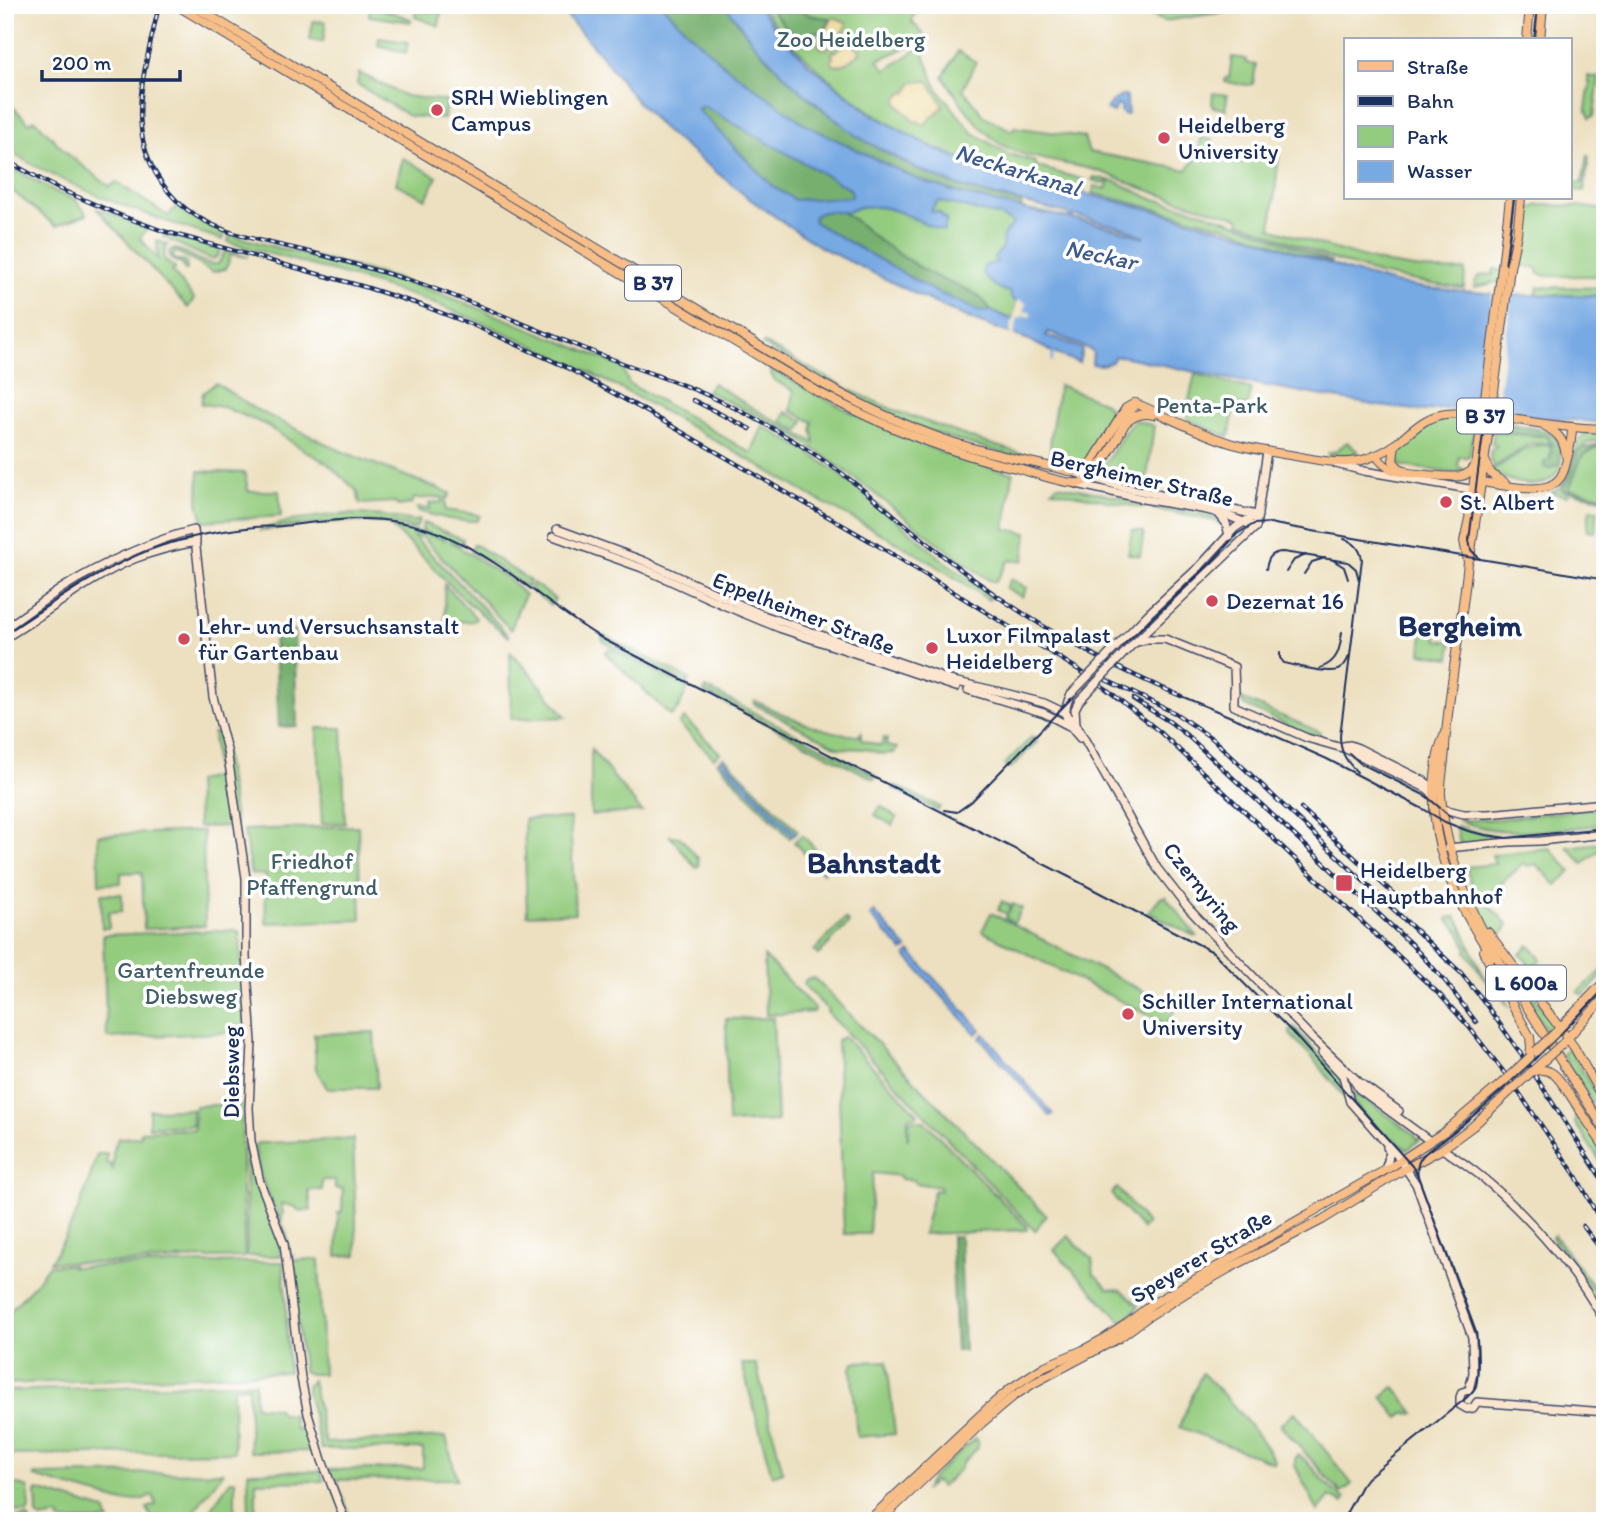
<svg xmlns="http://www.w3.org/2000/svg" width="1610" height="1526" viewBox="0 0 1610 1526" font-family="Itim,sans-serif">
	<style>
		.green { fill: #94cc7f; stroke: #587e6e; stroke-width: 2 }
		.forest { fill: #77b06e; stroke: #497066; stroke-width: 2 }
		.sand { fill: #eeda9e; stroke: #84847e; stroke-width: 2 }
		.water { fill: #77a9e3; stroke: #496ca0; stroke-width: 2; fill-rule: evenodd }
		.pier { fill: #ede0c0 }
		.lines { fill: none; stroke-linecap: round; stroke-linejoin: round }
		.stream { stroke: #77a9e3; stroke-width: 2 }
		.secondary-casing { stroke: #3a4a6d; stroke-width: 10 }
		.primary-casing { stroke: #3a4a6d; stroke-width: 10 }
		.trunk-casing { stroke: #3a4a6d; stroke-width: 10 }
		.secondary { stroke: #fce5cf; stroke-width: 7 }
		.primary { stroke: #f7be88; stroke-width: 8 }
		.trunk { stroke: #f7be88; stroke-width: 8 }
		.tram { stroke: #1b2f5e; stroke-width: 2 }
		.rail-casing { stroke: #1b2f5e; stroke-width: 4.5 }
		.rail { stroke: #fff; stroke-width: 2; stroke-dasharray: 5; stroke-linecap: butt }
		.secondary-bridge-casing { stroke: #3a4a6d; stroke-width: 10; stroke-linecap: butt }
		.primary-bridge-casing { stroke: #3a4a6d; stroke-width: 10; stroke-linecap: butt }
		.secondary-bridge { stroke: #fce5cf; stroke-width: 7 }
		.primary-bridge { stroke: #f7be88; stroke-width: 8 }
		.poi-dot { fill: #d1495b; stroke: #fff; stroke-width: 2.5 }
		.labels { text-anchor: middle; stroke-width: 7; stroke-linejoin: round; paint-order: stroke }
		.shield { fill: #fff; stroke: #5f6d8e; stroke-width: 2 }
		.shield-label { font-size: 21px; font-weight: bold; fill: #1b2f5e }
		.park-label { font-size: 23px; fill: #3f5e68; stroke: #fff }
		.poi-label { font-size: 23px; fill: #1b2f5e; stroke: #fff; text-anchor: start }
		.street-label { font-size: 23px; fill: #1b2f5e; stroke: #fff }
		.water-label { font-size: 24px; font-style: italic; fill: #3b5a8d; stroke: #fff }
		.district-label { font-size: 30px; font-weight: bold; fill: #1b2f5e; stroke: #fff }
	</style>
	<rect width="100%" height="100%" fill="#fff"/>
	<filter id="ink" filterUnits="userSpaceOnUse"><feTurbulence type="fractalNoise" baseFrequency=".0143" numOctaves="2"/><feDisplacementMap in="SourceGraphic" scale="14" xChannelSelector="R" yChannelSelector="G"/><feConvolveMatrix kernelMatrix="1 2 1 2 8 2 1 2 1" color-interpolation-filters="sRGB"/></filter>
	<filter id="wash" filterUnits="userSpaceOnUse"><feTurbulence type="fractalNoise" baseFrequency=".00686" numOctaves="4" result="noise"/><feDisplacementMap in="SourceGraphic" scale="28" xChannelSelector="R" yChannelSelector="G"/><feGaussianBlur stdDeviation="1.57" result="paint"/><feColorMatrix in="noise" values="0 0 0 0 0 0 0 0 0 0 0 0 0 0 0 0 0 1.4 0 .05"/><feComposite in="paint" operator="in"/></filter>
	<g filter="url(#wash)">
		<rect width="100%" height="100%" fill="#ede0c0"/>
		<g class="green">
			<polygon points="370,5 411,19 411,22 369,16"/>
			<polygon points="617,5 693,5 1017,209 1042,212 1075,220 1048,333 962,300 914,278"/>
			<path d="M760,5H919L912,19V22L924,35L921,41L878,60L886,70L921,47L937,88L972,132L1008,154L1033,161L1038,167L1085,180L1086,185L1084,190C1047,182 1007,175 971,162C886,133 815,76 760,5Z"/>
			<polygon points="1148,5 1232,5 1231,11 1164,21 1150,15"/>
			<polygon points="416,9 441,12 439,26 415,17"/>
			<polygon points="313,21 326,22 323,42 310,40"/>
			<polygon points="379,38 408,42 406,53 378,45"/>
			<path d="M958,51L976,62L963,89L984,116L1012,131L1014,127L1084,137L1089,152L1187,170L1198,156L1201,138L1213,140L1210,158L1244,162L1247,149L1279,155L1271,228C1333,248 1399,275 1465,270L1464,288L1437,285L1378,274L1329,258L1252,226L1239,222L1240,218C1207,208 1174,200 1142,188C1125,182 1109,173 1091,169C1065,163 1021,158 999,143C975,126 960,101 943,77Z"/>
			<polygon points="1232,57 1246,59 1246,63 1256,65 1253,84 1248,85 1225,82 1225,78 1229,78"/>
			<polygon points="359,73 405,96 446,101 444,119 409,116 357,84"/>
			<polygon points="1588,76 1599,78 1594,116 1590,118 1586,109 1590,82 1588,81"/>
			<polygon points="1213,93 1227,95 1226,109 1212,107"/>
			<path d="M5,99L29,123L35,120L69,155L110,187L116,182L168,216L177,206L202,222L225,232L223,240C148,216 73,190 5,149Z"/>
			<polygon points="1587,156 1589,157 1584,191 1570,190 1570,182 1582,183"/>
			<polygon points="403,158 437,177 426,199 396,184"/>
			<polygon points="5,164 58,193 75,199 87,214 56,226 5,185"/>
			<polygon points="1094,177 1117,182 1150,198 1194,209 1253,229 1331,262 1331,264 1231,228 1093,193 1094,186 1106,189 1108,183 1105,182 1104,184 1092,180"/>
			<polygon points="1539,205 1579,206 1605,210 1601,276 1546,276 1538,273 1538,268 1516,265 1523,243 1526,215 1528,211"/>
			<path d="M96,208L148,228L140,238L158,259L157,240L168,245C164,249 164,254 164,259L170,265L175,267V270L172,271L194,299L188,308Z"/>
			<polygon points="164,234 220,249 219,254 214,259 210,259 163,237"/>
			<path d="M230,234C283,252 338,261 391,277C470,302 546,336 622,366L629,384L688,416L751,453L763,426L802,448L836,471L916,536L944,561L990,594L989,600C962,582 936,565 908,549C873,528 836,511 801,490C681,420 558,349 427,301C362,278 295,261 228,242Z"/>
			<path d="M172,249C189,249 200,266 218,264L225,251L248,257L231,254L226,269L213,272L177,252H175L173,257L174,259L186,262L187,270H185L182,264L171,259L169,252Z"/>
			<path d="M1494,269L1514,272L1512,285L1492,282L1491,284L1474,287C1476,275 1481,273 1493,275Z"/>
			<polygon points="1538,287 1605,288 1605,296 1535,294 1537,293"/>
			<path d="M763,343L850,390L891,409L980,441L1037,458V461C987,450 936,436 889,415C845,395 803,369 762,345Z"/>
			<path d="M769,368C847,411 925,455 1013,473L1005,529L1027,533L1024,560L1008,561L996,582L989,580C923,535 864,481 798,438C770,419 737,407 707,391L713,383L746,404L815,443L812,428L813,422L791,411L794,391L774,380Z"/>
			<polygon points="1195,374 1251,389 1248,406 1235,405 1229,437 1188,420 1186,413"/>
			<path d="M216,383L255,409L341,451L450,493L449,497L446,498L445,510L474,514L480,516L477,521C452,522 441,517 418,511L417,508L430,509L429,503L442,502V497L413,499L411,504L398,506L394,502L360,504L357,491L327,463L307,452L264,424L223,407L201,404L203,393Z"/>
			<path d="M1059,385L1103,402L1109,407L1111,426L1087,463C1073,466 1063,459 1050,454L1051,433Z"/>
			<polygon points="786,412 804,422 799,431 781,421"/>
			<path d="M1451,417L1476,418L1469,457H1459L1458,467L1465,470L1454,473L1402,466L1395,458L1397,450C1414,436 1428,422 1451,417Z"/>
			<polygon points="1135,420 1154,426 1146,485 1101,474 1102,469 1128,427"/>
			<polygon points="1494,430 1503,433 1540,436 1543,435 1546,436 1552,443 1529,444 1493,468 1490,458 1491,449 1494,449 1497,446 1492,444"/>
			<path d="M1590,432L1605,433V438L1585,444L1584,447L1577,451L1572,470L1562,490L1569,492L1568,496L1552,493L1551,492C1579,483 1564,441 1590,432Z"/>
			<polygon points="1347,442 1358,452 1351,455 1328,455 1328,453 1336,451"/>
			<polygon points="1605,443 1605,497 1569,489 1581,458 1586,453"/>
			<path d="M1541,445H1550L1551,452L1549,461H1546L1550,469L1556,464L1560,465C1552,495 1510,484 1492,471L1525,449Z"/>
			<polygon points="199,471 245,473 248,491 279,491 281,516 203,521 198,503"/>
			<polygon points="1059,485 1144,502 1145,507 1143,508 1052,490 1056,486"/>
			<polygon points="1152,505 1211,516 1218,518 1225,525 1222,526 1215,521 1153,509"/>
			<polygon points="1590,509 1598,510 1595,532 1587,530"/>
			<path d="M359,514L383,516L413,521L419,520L417,527L414,528C362,516 311,523 259,531C290,518 325,515 359,514Z"/>
			<path d="M423,523L463,539L461,545L450,541L511,581L525,595L518,609L511,630L422,537L413,536C445,568 478,602 509,636L508,637L463,598L414,548L391,527L419,532L446,540L422,531Z"/>
			<polygon points="1132,530 1144,532 1140,556 1128,554"/>
			<polygon points="474,544 530,581 527,588 491,563 471,551"/>
			<polygon points="1011,579 1027,588 1022,597 1006,588"/>
			<polygon points="533,583 555,599 551,605 530,590"/>
			<polygon points="444,584 476,618 474,621 445,622"/>
			<polygon points="1431,630 1438,631 1437,640 1452,642 1450,658 1421,653 1423,633 1425,631 1430,632"/>
			<polygon points="605,636 689,679 687,684 603,641 602,638"/>
			<polygon points="610,648 688,688 679,708 671,716 605,653"/>
			<polygon points="510,652 532,675 566,717 511,719"/>
			<polygon points="706,688 876,775 874,779 704,692"/>
			<polygon points="1239,698 1320,732 1319,736 1304,732 1245,706"/>
			<path d="M755,701C788,717 822,733 859,736L861,733V740L881,746L884,738L887,739L886,746L897,748L894,753L882,754L866,749L839,748L754,704Z"/>
			<polygon points="684,718 720,753 714,758 679,724"/>
			<polygon points="317,728 342,728 345,823 322,824"/>
			<polygon points="213,733 219,734 222,736 236,826 198,827 196,781 216,777"/>
			<polygon points="1032,737 1037,742 1010,769 1004,765"/>
			<polygon points="591,749 642,812 641,812 591,815"/>
			<polygon points="724,757 798,831 790,838 717,762"/>
			<polygon points="895,785 940,807 938,811 893,788"/>
			<polygon points="881,806 897,818 892,825 875,815"/>
			<path d="M1605,807V824C1556,830 1505,839 1458,820V819L1468,820L1498,819Z"/>
			<polygon points="570,818 575,913 527,915 524,819"/>
			<polygon points="358,826 361,920 266,923 265,885 266,884 266,875 251,874 244,830"/>
			<polygon points="1457,826 1473,831 1499,836 1500,839 1505,840 1605,829 1605,832 1461,845 1456,829"/>
			<polygon points="203,831 205,926 144,929 142,872 121,873 121,883 99,884 98,835"/>
			<polygon points="802,835 829,863 823,873 794,842"/>
			<polygon points="670,836 680,837 698,858 699,866 696,868"/>
			<polygon points="1599,843 1601,849 1583,863 1567,847"/>
			<path d="M1548,848L1551,849L1571,872L1556,885L1536,864L1527,866L1524,863L1484,899L1508,925L1500,937C1481,924 1473,888 1466,867L1495,864L1492,855Z"/>
			<polygon points="101,894 122,894 122,911 109,912 109,928 102,928"/>
			<polygon points="1165,896 1197,936 1196,937 1148,912 1160,898"/>
			<polygon points="1002,901 1011,906 1008,913 1013,904 1022,908 1014,923 1006,918 1007,914 998,910"/>
			<polygon points="991,913 1176,1008 1166,1024 982,931"/>
			<polygon points="1451,917 1456,917 1460,923 1483,975 1487,979 1493,980 1509,1007 1491,982 1488,984 1466,951 1467,948 1458,930 1447,919"/>
			<polygon points="845,919 849,923 818,955 814,951"/>
			<polygon points="235,930 240,933 245,1027 241,1032 107,1038 103,935"/>
			<polygon points="1529,945 1541,959 1532,967 1520,954"/>
			<polygon points="1497,948 1554,1024 1547,1031 1521,992"/>
			<polygon points="764,956 815,1009 814,1012 766,1015"/>
			<polygon points="1603,969 1605,973 1584,995 1578,992"/>
			<polygon points="814,978 1046,1215 1035,1231 827,1012 828,1010 803,984 807,979"/>
			<polygon points="773,1018 777,1121 728,1123 726,1019"/>
			<polygon points="1294,1027 1340,1077 1346,1097 1345,1098 1312,1057 1290,1034 1290,1032"/>
			<polygon points="374,1032 377,1088 327,1088 316,1069 314,1034"/>
			<polygon points="844,1037 918,1114 915,1117 908,1117 907,1139 908,1139 909,1120 924,1121 1027,1227 1027,1230 923,1234 934,1190 940,1191 941,1187 915,1183 914,1180 901,1179 900,1176 873,1173 869,1234 844,1234 837,1040"/>
			<polygon points="1569,1047 1605,1110 1605,1122 1562,1054"/>
			<polygon points="1552,1077 1557,1082 1600,1146 1598,1156 1605,1164 1605,1169 1575,1123 1575,1114 1570,1108 1571,1106"/>
			<polygon points="1349,1090 1356,1097 1359,1095 1415,1135 1417,1139 1421,1139 1407,1150 1394,1139 1389,1143 1352,1101"/>
			<path d="M242,1104V1187L245,1257L175,1259L184,1260L117,1263L50,1262C73,1228 86,1193 97,1154H107V1164H111L113,1171V1151L118,1138L140,1137L141,1131L194,1129L195,1106Z"/>
			<polygon points="192,1109 192,1125 149,1127 149,1110"/>
			<polygon points="353,1139 357,1255 337,1256 338,1213 342,1212 343,1189 335,1188 335,1180 322,1180 322,1190 309,1190 311,1210 300,1211 293,1206 281,1204 283,1213 281,1221 287,1236 290,1254 294,1256 288,1253 281,1223 261,1177 254,1146 258,1143 265,1143"/>
			<polygon points="245,1143 253,1176 279,1239 281,1256 247,1256"/>
			<polygon points="1117,1188 1147,1224 1142,1229 1111,1194"/>
			<polygon points="1554,1235 1586,1277 1605,1299 1605,1316 1591,1290 1552,1238"/>
			<polygon points="1068,1236 1092,1259 1094,1274 1108,1288 1122,1290 1139,1306 1122,1322 1054,1250"/>
			<polygon points="319,1259 323,1374 310,1374 303,1371 303,1368 290,1263 295,1260"/>
			<polygon points="247,1262 283,1262 286,1302 288,1372 5,1384 5,1316 34,1285 49,1265 72,1265 72,1267"/>
			<polygon points="887,1361 895,1434 857,1437 851,1368 854,1362"/>
			<polygon points="742,1364 756,1364 783,1472 772,1476"/>
			<path d="M1202,1373C1229,1399 1255,1429 1275,1461L1274,1463L1179,1427Z"/>
			<polygon points="312,1380 325,1443 446,1437 457,1479 336,1480 352,1521 349,1521 336,1495 328,1470 423,1468 423,1449 321,1449 307,1391 307,1386"/>
			<polygon points="255,1382 255,1406 276,1408 282,1414 293,1415 295,1429 308,1431 314,1451 250,1452 248,1386 233,1387 234,1452 5,1455 5,1391"/>
			<polygon points="1394,1387 1415,1413 1409,1414 1406,1412 1399,1418 1382,1397"/>
			<polygon points="1295,1412 1352,1484 1341,1493 1280,1425"/>
			<polygon points="975,1438 978,1444 978,1448 963,1462 959,1470 941,1487 935,1481 924,1491 932,1478"/>
			<polygon points="1298,1455 1302,1457 1333,1490 1345,1499 1343,1503 1330,1496 1318,1511 1295,1466 1295,1459"/>
			<polygon points="321,1471 323,1481 256,1482 256,1521 249,1521 248,1472"/>
			<polygon points="223,1472 187,1521 163,1521 161,1516 152,1519 147,1508 156,1505 153,1495 144,1499 123,1502 34,1477 33,1475"/>
			<polygon points="231,1480 235,1480 235,1521 202,1521"/>
			<polygon points="5,1481 28,1488 30,1509 27,1512 8,1511 8,1519 27,1516 30,1521 5,1521"/>
			<polygon points="38,1490 105,1510 109,1521 60,1521 59,1516 41,1519 37,1515 36,1492"/>
		</g>
		<g class="forest">
			<path d="M662,5H725C736,19 746,35 758,48C813,110 885,162 964,188C983,194 1002,198 1021,203L1022,209L961,194L916,179L806,125L725,66L687,31Z"/>
			<path d="M767,5H794C806,16 815,17 831,18L825,30L801,35L796,39Z"/>
			<polygon points="703,106 850,189 852,193 851,198 795,200 771,185 697,109"/>
			<path d="M836,210C851,214 868,233 881,242C899,254 917,267 937,277C959,289 977,287 991,311L981,312L934,291L814,222L813,217L818,213Z"/>
			<path d="M1496,421L1548,431C1561,437 1563,451 1560,465H1556L1550,469L1544,467V463L1549,461C1551,456 1552,450 1550,445H1553L1546,436L1503,433L1494,430Z"/>
			<polygon points="1605,441 1605,443 1586,453 1581,458 1569,489 1603,496 1602,498 1562,490 1572,470 1577,451 1584,447 1592,447"/>
			<polygon points="294,630 297,726 279,727 274,631"/>
			<polygon points="960,1236 964,1351 956,1351 951,1237"/>
		</g>
		<g class="sand">
			<path d="M833,17L846,22L847,23C845,35 833,40 827,49H822L819,46L818,38L825,32Z"/>
			<path d="M850,40L861,52C852,59 844,68 833,65L831,59L833,58V55L831,54L834,50L835,52Z"/>
			<polygon points="927,81 929,82 944,106 924,125 918,121 914,122 897,103 897,98 904,92 907,93 913,82"/>
		</g>
		<g class="water">
			<path d="M560,5H662L687,31L725,66L806,125L916,179L961,194L1044,214L1047,213C1080,221 1112,225 1143,238L1144,236L1124,228L1074,215L1072,217L1066,213L961,187L918,169L856,136L793,84L757,47L725,5H757L778,31L810,65L871,114L929,146L969,163L1007,175L1157,211L1256,238L1350,271L1394,283L1426,288L1512,295L1605,296V423L1531,416L1459,407L1425,411L1379,406L1218,377L1122,356L1114,357L1112,362L1102,365L1092,364L1093,351L1055,334L1047,332L1046,336L1056,338L1082,349L1079,363L1054,353L1029,340L975,321L928,300L822,248L790,227L751,200L664,130L635,99L601,55L569,19ZM703,106L850,189L852,193L851,197L795,200L771,185L697,109ZM938,201L1000,216L1014,223L1003,235L1002,248L994,258L997,262L984,266L983,273C991,284 997,289 1010,292L1011,298L1017,302L1013,320L991,311L981,312L934,291L814,222L813,217C823,209 833,212 844,212C850,212 855,208 860,207C865,206 872,207 877,207C900,208 921,224 944,231L945,225L947,221L939,212L930,211Z"/>
			<path d="M1123,95L1126,96L1128,114L1125,115L1120,111L1122,107L1117,105L1113,112L1106,110C1110,101 1116,100 1123,95Z"/>
			<polygon points="722,758 796,834 793,836 720,761"/>
			<polygon points="874,912 907,948 903,951 870,916"/>
			<polygon points="910,952 981,1030 976,1034 906,956"/>
			<polygon points="984,1034 1053,1114 1050,1116 980,1038"/>
		</g>
		<g class="pier">
			<polygon points="1493,290 1512,291 1496,415 1477,413"/>
			<polygon points="1017,300 1026,303 1024,311 1032,313 1031,317 1023,315 1022,318 1018,318 1014,334 1017,340 1010,333"/>
		</g>
		<g class="lines">
			<polyline class="stream" points="1052,361 1053,353"/>
		</g>
	</g>
	<g filter="url(#ink)">
		<g class="lines">
			<g class="secondary-casing">
				<g id="secondary">
					<polyline points="1336,464 1364,471 1469,489 1472,491"/>
					<polyline points="1076,473 1122,487 1257,515"/>
					<polyline points="1077,484 1143,499 1207,510 1226,515 1256,527"/>
					<polyline points="1218,513 1226,523 1229,536"/>
					<polyline points="557,529 644,561 763,615 953,681 1001,692 1044,703 1063,712 1076,724"/>
					<polyline points="553,536 642,568 728,607 779,628 956,687"/>
					<path d="M5,628C25,615 44,600 64,587C99,565 153,540 194,530L213,697L227,750L246,878V956L252,1042L249,1108L251,1141L260,1182L284,1244L301,1378L308,1414L322,1460L345,1521"/>
					<path d="M5,638C48,613 87,579 134,559C154,551 174,546 196,542"/>
					<polyline points="1134,643 1148,639 1165,639 1234,667 1235,693"/>
					<polyline points="1119,644 1149,613 1200,566 1235,528 1247,520 1258,515"/>
					<polyline points="1128,649 1256,527 1267,451"/>
					<polyline points="1234,689 1234,706 1307,738 1346,749 1426,788 1431,792 1433,797"/>
					<polyline points="968,690 1044,713 1069,726"/>
					<path d="M1071,694C1061,714 1066,723 1080,738"/>
					<polyline points="1079,701 1075,709 1076,724 1157,868 1188,908 1312,1038 1359,1082 1399,1111"/>
					<polyline points="1343,746 1350,745 1358,748 1424,781 1433,788"/>
					<polyline points="1443,809 1464,814 1488,814 1605,803"/>
					<polyline points="1448,848 1509,842 1540,841 1605,834"/>
					<polyline points="1322,1053 1343,1076 1350,1102 1396,1154 1416,1184 1472,1337 1473,1373 1469,1390"/>
					<polyline points="1353,1079 1359,1089 1430,1141"/>
					<path d="M1442,1149C1503,1185 1571,1261 1605,1322"/>
					<path d="M1383,1172C1388,1164 1391,1156 1387,1147"/>
					<polyline points="1469,1390 1462,1392 1460,1397 1460,1405 1467,1409 1473,1408 1477,1402 1605,1412"/>
				</g>
			</g>
			<g class="primary-casing">
				<g id="primary">
					<polyline points="1527,40 1530,5"/>
					<polyline points="1540,40 1543,5"/>
					<polyline points="1502,267 1510,198"/>
					<polyline points="1510,268 1517,234 1521,198"/>
					<path d="M1135,403C1168,417 1199,434 1233,444C1255,450 1278,453 1301,457C1323,461 1347,466 1369,458C1377,455 1386,451 1393,446C1410,434 1423,416 1446,414C1474,411 1503,418 1531,422C1555,426 1580,428 1605,429"/>
					<path d="M1127,422C1135,415 1143,412 1153,415"/>
					<path d="M1490,422L1470,558L1468,562C1462,624 1449,685 1445,747C1445,763 1440,779 1441,795C1447,878 1493,954 1537,1023C1559,1059 1582,1094 1605,1130"/>
					<path d="M1545,426C1559,434 1564,440 1566,456"/>
					<polyline points="1395,444 1393,461 1399,468 1404,470"/>
					<path d="M1376,455C1380,461 1386,467 1393,470C1400,473 1454,478 1461,476C1468,475 1470,471 1474,466"/>
					<path d="M1486,462C1487,472 1495,478 1504,482"/>
					<path d="M1020,469C1033,473 1067,485 1079,483C1100,480 1126,421 1135,403"/>
					<polyline points="1073,472 1082,471 1090,466 1126,408 1135,403"/>
					<path d="M1481,482C1501,484 1545,497 1559,479C1564,474 1565,466 1567,459C1570,448 1572,438 1572,427"/>
					<polyline points="1468,562 1464,541 1469,518 1482,421"/>
					<path d="M1444,736C1439,747 1437,757 1436,768C1425,836 1454,903 1493,957"/>
					<polyline points="1488,932 1574,1047 1605,1102"/>
					<polyline points="1483,951 1530,1037 1531,1047 1530,1057"/>
					<polyline points="1557,1031 1605,981"/>
					<polyline points="1564,1042 1605,997"/>
					<polyline points="1568,1092 1605,1148"/>
					<polyline points="868,1521 989,1407 1011,1388 1045,1366 1083,1350 1105,1338 1129,1322 1152,1304 1394,1165 1444,1132 1502,1083"/>
					<polyline points="880,1521 982,1423 1014,1396 1034,1383 1119,1338 1149,1316 1186,1293 1230,1268 1322,1220 1403,1170 1442,1149 1473,1126 1506,1095"/>
				</g>
			</g>
			<g class="trunk-casing">
				<g id="trunk">
					<path d="M176,5L818,392C882,426 948,453 1020,469"/>
					<path d="M192,5L823,384C865,407 907,427 952,442C992,455 1033,462 1073,472"/>
				</g>
			</g>
			<use href="#secondary" class="secondary"/>
			<use href="#primary" class="primary"/>
			<use href="#trunk" class="trunk"/>
			<g class="tram">
				<polyline points="1534,40 1538,5"/>
				<path d="M1344,539C1354,542 1360,548 1362,559L1340,736C1340,752 1346,761 1357,772"/>
				<polyline points="1480,559 1471,550 1469,540 1514,198"/>
				<polyline points="1333,560 1344,567 1348,579"/>
				<path d="M1266,569C1268,558 1271,552 1283,552L1348,562L1356,569L1359,580"/>
				<polyline points="1286,572 1294,560 1306,555"/>
				<polyline points="1304,574 1312,562 1325,558"/>
				<path d="M5,634C48,606 90,576 137,555C174,539 215,531 255,527C264,526 273,527 282,526C342,519 390,511 448,537C506,563 549,607 603,639L1077,881L1213,952L1290,1030L1412,1166L1418,1176L1476,1332C1478,1344 1479,1375 1476,1386C1473,1393 1466,1398 1460,1403L1367,1478L1361,1486L1342,1521"/>
				<path d="M1280,653V658L1284,663C1296,666 1326,674 1338,670C1344,667 1347,662 1349,656"/>
				<path d="M1320,668C1338,662 1340,649 1342,632"/>
				<polyline points="1181,696 1248,724 1327,759 1425,810 1445,822 1468,831 1486,835 1506,838 1605,828"/>
				<polyline points="1349,753 1360,763 1426,796 1452,818"/>
				<path d="M944,810L957,812L971,802L1122,646L1211,563L1237,534L1254,524L1269,523C1381,544 1493,560 1605,580"/>
				<path d="M1418,1176C1414,1156 1430,1150 1443,1140C1475,1116 1504,1089 1533,1061C1557,1037 1582,1014 1605,988"/>
			</g>
			<g class="rail-casing">
				<g id="rail">
					<path d="M159,5C144,76 118,142 177,201C213,236 268,241 314,253C351,263 387,273 424,285C481,305 536,330 593,352C628,366 664,377 700,392C749,413 796,440 840,472C887,507 929,547 976,581C1040,628 1109,666 1181,696"/>
					<polyline points="5,160 57,188 122,216 163,231 365,287 421,305 473,325 564,366 642,409 889,552 1079,670 1105,688 1160,732 1441,996 1469,1027 1513,1084 1576,1176 1605,1229"/>
					<polyline points="693,400 750,429"/>
					<polyline points="1106,680 1175,713 1213,739 1461,973 1482,999 1521,1054 1605,1184"/>
					<polyline points="1133,699 1170,722 1189,737 1412,945 1445,981 1476,1022"/>
					<polyline points="1301,808 1398,898"/>
					<polyline points="1583,1226 1605,1255"/>
				</g>
			</g>
			<use href="#rail" class="rail"/>
			<g class="secondary-bridge-casing">
				<g id="secondary-bridge">
					<polyline points="1071,694 1119,644"/>
					<polyline points="1079,701 1128,649"/>
				</g>
			</g>
			<g class="primary-bridge-casing">
				<g id="primary-bridge">
					<polyline points="1482,421 1502,267"/>
					<polyline points="1490,422 1510,268"/>
					<polyline points="1536,1051 1555,1033"/>
					<path d="M1535,1071C1552,1066 1559,1079 1568,1092"/>
					<polyline points="1502,1083 1530,1057"/>
					<polyline points="1506,1095 1562,1044"/>
				</g>
			</g>
			<use href="#secondary-bridge" class="secondary-bridge"/>
			<use href="#primary-bridge" class="primary-bridge"/>
		</g>
	</g>
	<g class="poi-dot">
		<circle cx="437" cy="110" r="7"/>
		<circle cx="1164" cy="138" r="7"/>
		<circle cx="1446" cy="502" r="7"/>
		<circle cx="1212" cy="601" r="7"/>
		<circle cx="184" cy="639" r="7"/>
		<circle cx="932" cy="648" r="7"/>
		<rect x="1335" y="874" width="18" height="18" rx="3.5"/>
		<circle cx="1128" cy="1014" r="7"/>
	</g>
	<g class="labels">
		<g class="shield">
			<rect x="625" y="265.5" width="56" height="35" rx="5"/>
			<rect x="1457" y="398.5" width="56" height="35" rx="5"/>
			<rect x="1486" y="965.5" width="80" height="35" rx="5"/>
		</g>
		<g class="shield-label">
			<text x="653" y="290">B 37</text>
			<text x="1485" y="423">B 37</text>
			<text x="1526" y="990">L 600a</text>
		</g>
		<g class="park-label">
			<text x="851" y="47">Zoo Heidelberg</text>
			<text x="1212" y="413">Penta-Park</text>
			<text x="312" y="869">Friedhof<tspan x="312" dy="26">Pfaffengrund</tspan></text>
			<text x="191" y="978">Gartenfreunde<tspan x="191" dy="26">Diebsweg</tspan></text>
		</g>
		<g class="poi-label">
			<text x="451" y="105">SRH Wieblingen<tspan x="451" dy="26">Campus</tspan></text>
			<text x="1178" y="133">Heidelberg<tspan x="1178" dy="26">University</tspan></text>
			<text x="1460" y="510">St. Albert</text>
			<text x="1226" y="609">Dezernat 16</text>
			<text x="198" y="634">Lehr- und Versuchsanstalt<tspan x="198" dy="26">für Gartenbau</tspan></text>
			<text x="946" y="643">Luxor Filmpalast<tspan x="946" dy="26">Heidelberg</tspan></text>
			<text x="1360" y="878">Heidelberg<tspan x="1360" dy="26">Hauptbahnhof</tspan></text>
			<text x="1142" y="1009">Schiller International<tspan x="1142" dy="26">University</tspan></text>
		</g>
		<g class="street-label">
			<text transform="translate(1142 478) rotate(13)" y="8">Bergheimer Straße</text>
			<text transform="translate(804 613) rotate(21)" y="8">Eppelheimer Straße</text>
			<text transform="translate(1202 887) rotate(51)" y="8">Czernyring</text>
			<text transform="translate(231 1072) rotate(-90)" y="8">Diebsweg</text>
			<text transform="translate(1201 1256) rotate(-31)" y="8">Speyerer Straße</text>
		</g>
		<g class="water-label">
			<text transform="translate(1018 170) rotate(17)" y="8">Neckarkanal</text>
			<text transform="translate(1101 255) rotate(12)" y="8">Neckar</text>
		</g>
		<g class="district-label">
			<text x="1460" y="636">Bergheim</text>
			<text x="874" y="873">Bahnstadt</text>
		</g>
	</g>
	<rect width="1610" height="1526" fill="none" stroke="#fff" stroke-width="28"/>
	<rect x="1344" y="38" width="228" height="161" fill="#ffffff" stroke="#a4acbf" stroke-width="2"/>
	<rect x="1358" y="61" width="35" height="10" fill="#f7be88" stroke="#a4acbf" stroke-width="2"/>
	<text x="1407" y="74" font-size="21" fill="#1b2f5e">Straße</text>
	<rect x="1358" y="96" width="35" height="10" fill="#1b2f5e" stroke="#a4acbf" stroke-width="2"/>
	<text x="1407" y="108" font-size="21" fill="#1b2f5e">Bahn</text>
	<rect x="1358" y="126" width="35" height="21" fill="#94cc7f" stroke="#a4acbf" stroke-width="2"/>
	<text x="1407" y="144" font-size="21" fill="#1b2f5e">Park</text>
	<rect x="1358" y="161" width="35" height="21" fill="#77a9e3" stroke="#a4acbf" stroke-width="2"/>
	<text x="1407" y="178" font-size="21" fill="#1b2f5e">Wasser</text>
	<path d="M42 70v10h138v-10" fill="none" stroke="#1b2f5e" stroke-width="3.5"/>
	<text x="52" y="70" font-size="21" fill="#1b2f5e" stroke="#ffffff" stroke-width="5" paint-order="stroke">200 m</text>
</svg>
